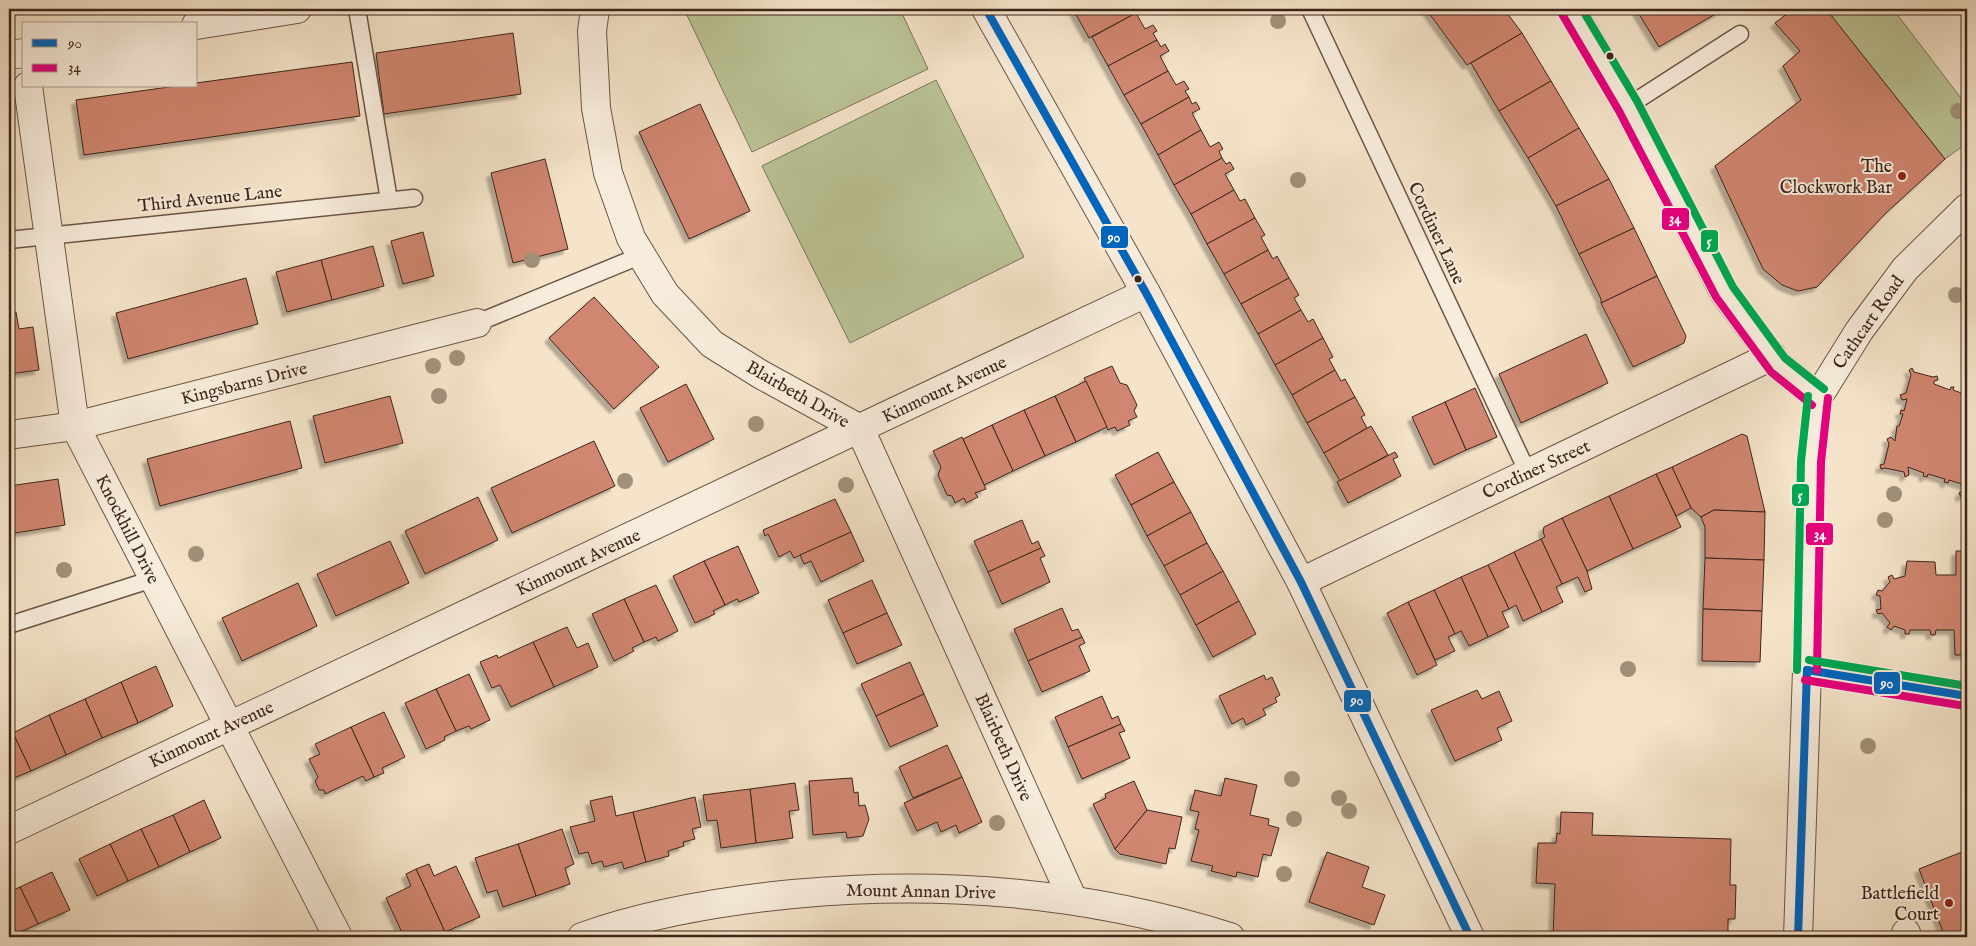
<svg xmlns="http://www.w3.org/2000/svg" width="1976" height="946" viewBox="0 0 1976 946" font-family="'IM FELL English',serif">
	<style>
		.green { fill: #bbc497; stroke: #7c7458 }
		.building { fill: #d08670; stroke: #3c251a; filter: url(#shadow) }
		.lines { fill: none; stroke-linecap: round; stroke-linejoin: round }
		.service-casing { stroke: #6a5546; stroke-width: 19 }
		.minor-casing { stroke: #6a5546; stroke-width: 30 }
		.tertiary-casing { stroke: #6a5546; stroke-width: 30 }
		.secondary-casing { stroke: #3c251a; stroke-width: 30 }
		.service { stroke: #f8eddd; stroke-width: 16 }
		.minor { stroke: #f8eddd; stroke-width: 28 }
		.tertiary { stroke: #f8eddd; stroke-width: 28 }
		.secondary { stroke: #f8eddd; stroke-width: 28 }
		.bus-1-casing { stroke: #f8eddd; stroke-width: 11 }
		.bus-2-casing { stroke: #f8eddd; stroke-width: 11 }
		.bus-3-casing { stroke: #f8eddd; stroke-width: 11 }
		.bus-1 { stroke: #0065bd; stroke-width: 8 }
		.bus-2 { stroke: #e5007d; stroke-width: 8 }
		.bus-3 { stroke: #00a651; stroke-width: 8 }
		.tree { fill: #a1917a }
		.bus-dot { fill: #3c251a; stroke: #f8eddd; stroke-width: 2 }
		.poi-dot { fill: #8f2418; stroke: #f8eddd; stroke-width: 2 }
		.labels { text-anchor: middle; stroke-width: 4; stroke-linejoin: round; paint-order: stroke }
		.poi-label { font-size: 18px; fill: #3c251a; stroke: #f8eddd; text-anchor: end }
		.street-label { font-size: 18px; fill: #3c251a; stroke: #f8eddd }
		.line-badge { stroke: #f8eddd; stroke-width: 2 }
		.badge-label { font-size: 14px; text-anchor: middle; font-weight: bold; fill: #fff }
	</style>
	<defs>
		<filter id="shadow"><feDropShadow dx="-4.5" dy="4.5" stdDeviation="1" flood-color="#0004"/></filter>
	</defs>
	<rect width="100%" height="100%" fill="#f5e4ca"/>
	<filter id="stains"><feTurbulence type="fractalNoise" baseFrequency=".004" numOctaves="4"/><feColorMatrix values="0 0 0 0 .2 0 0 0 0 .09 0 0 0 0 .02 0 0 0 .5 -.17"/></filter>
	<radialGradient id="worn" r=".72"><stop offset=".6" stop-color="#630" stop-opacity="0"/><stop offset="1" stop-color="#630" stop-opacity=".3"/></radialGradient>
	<g class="green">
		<polygon points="684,9 900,9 928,69 752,152"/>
		<polygon points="1826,9 1893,9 1967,106 1967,143 1945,159"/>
		<polygon points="936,80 1024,257 850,343 762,166"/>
	</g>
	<g class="building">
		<polygon points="1073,9 1133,9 1136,13 1089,38"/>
		<polygon points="1426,9 1504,9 1522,33 1467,65"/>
		<polygon points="1636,9 1724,9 1659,47"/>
		<polygon points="1793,9 1826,9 1945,159 1885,214 1817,287 1798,291 1782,285 1763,269 1715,166 1801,100 1783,66 1800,51 1775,23"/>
		<polygon points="1136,13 1145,29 1153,25 1157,31 1153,33 1157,40 1108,66 1092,37"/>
		<polygon points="513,33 521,94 384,114 376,53"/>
		<polygon points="1522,33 1551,81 1499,111 1471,63"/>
		<polygon points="1157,40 1161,47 1165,44 1169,51 1160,56 1168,71 1124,95 1108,66"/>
		<polygon points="352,62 360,116 84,155 76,100 176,86 196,86 196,83"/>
		<polygon points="1168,71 1176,85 1184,81 1189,89 1185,91 1189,97 1141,124 1124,95"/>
		<polygon points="1551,81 1579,128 1528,158 1499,111"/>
		<polygon points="1189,97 1192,104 1196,102 1200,109 1192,113 1201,130 1158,155 1141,124"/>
		<polygon points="700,104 750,211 689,239 639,132"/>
		<polygon points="1579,128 1609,179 1556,206 1528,158"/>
		<polygon points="1201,130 1210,147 1219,142 1223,149 1219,151 1222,158 1174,185 1158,155"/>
		<polygon points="1222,158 1226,164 1230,162 1234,169 1225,174 1234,190 1191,214 1174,185"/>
		<polygon points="545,159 568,249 513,263 491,173"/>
		<polygon points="1609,179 1634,228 1579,254 1556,206"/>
		<polygon points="1234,190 1240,201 1245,199 1255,218 1207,244 1191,214"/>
		<polygon points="1255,218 1265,235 1261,237 1268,250 1224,274 1207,244"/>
		<polygon points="1634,228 1657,276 1601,303 1601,299 1579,254"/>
		<polygon points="423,232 434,276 403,284 391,241"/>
		<polygon points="373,246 384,286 332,300 321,260"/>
		<polygon points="1268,250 1273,259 1277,256 1289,278 1241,304 1224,274"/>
		<polygon points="321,260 332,300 287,312 276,272"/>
		<polygon points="1657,276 1686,336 1684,343 1633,367 1601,303"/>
		<polygon points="246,278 258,324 128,359 116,313"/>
		<polygon points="1289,278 1299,295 1294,298 1301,310 1258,334 1241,304"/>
		<polygon points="594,297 659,367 614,409 549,338"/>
		<polygon points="1301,310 1308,322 1313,319 1323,338 1275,365 1258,334"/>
		<polygon points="16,312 19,329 33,327 39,370 9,374 9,313"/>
		<polygon points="1586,334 1608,383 1521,423 1499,374"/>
		<polygon points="1323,338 1333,357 1329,359 1335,370 1292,395 1275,365"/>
		<polygon points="1112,366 1120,383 1127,385 1137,405 1134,411 1137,417 1128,421 1130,425 1117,431 1115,427 1108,430 1084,378"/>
		<polygon points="1912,368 1914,372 1933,377 1937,376 1938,380 1934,381 1934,384 1950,390 1951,387 1954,387 1953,390 1967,395 1967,495 1961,497 1959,493 1963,491 1965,485 1949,480 1948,483 1944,482 1945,479 1928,474 1927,477 1923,476 1924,473 1908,467 1909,475 1905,477 1904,472 1885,468 1881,469 1880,465 1884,464 1889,444 1887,439 1891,437 1895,441 1897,426 1899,426 1903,414 1900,414 1901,410 1904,411 1907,399 1902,400 1900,395 1906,393 1911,375 1909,370"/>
		<polygon points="1335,370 1341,381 1345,379 1355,397 1307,423 1292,395"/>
		<polygon points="1086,381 1107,427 1076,442 1055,396"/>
		<polygon points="686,384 714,439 668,462 640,408"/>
		<polygon points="1475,388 1497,437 1466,450 1445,402"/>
		<polygon points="390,396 403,443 325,463 313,416"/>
		<polygon points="1055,396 1076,442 1045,456 1024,410"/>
		<polygon points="1355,397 1365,415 1361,417 1367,428 1324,453 1307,423"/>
		<polygon points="1445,402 1466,450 1434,465 1412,417"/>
		<polygon points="1024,410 1045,456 1013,471 992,425"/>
		<polygon points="290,421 302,468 160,506 147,459"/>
		<polygon points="992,425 1013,471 984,485 963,439"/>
		<polygon points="1371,426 1388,455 1340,481 1324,453"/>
		<polygon points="1742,434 1747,436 1765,512 1714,510 1701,517 1691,508 1672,467"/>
		<polygon points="962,437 986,489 975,493 978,497 966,503 964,498 955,503 952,496 947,495 938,475 941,467 933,451"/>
		<polygon points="594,441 615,486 512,533 491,488"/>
		<polygon points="1158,452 1174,482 1131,505 1115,475"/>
		<polygon points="1395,452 1398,457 1393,459 1401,476 1348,503 1337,482"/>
		<polygon points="1672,467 1691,508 1676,516 1656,474"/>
		<polygon points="1656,474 1681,527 1633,549 1609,496"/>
		<polygon points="58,479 65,525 9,534 9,486"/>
		<polygon points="1174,482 1191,512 1147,536 1131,505"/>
		<polygon points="1609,496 1633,549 1587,571 1562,518"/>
		<polygon points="478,497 498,540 425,574 405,531"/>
		<polygon points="835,499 851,532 794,558 790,551 779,557 768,534 765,536 763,530"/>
		<polygon points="1714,510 1765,512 1764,560 1705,558 1705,527 1701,517"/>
		<polygon points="1191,512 1207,543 1164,566 1147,536"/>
		<polygon points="1562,518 1587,571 1592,589 1585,592 1578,577 1562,584 1541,539 1545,537 1543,532 1544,527"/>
		<polygon points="1022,520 1032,544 1038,541 1041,548 988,572 974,541"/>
		<polygon points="851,532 864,561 821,582 811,561 804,564 800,555"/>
		<polygon points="1541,539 1562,584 1556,587 1563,602 1542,612 1514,552"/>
		<polygon points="390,541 409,583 336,616 317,574"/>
		<polygon points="1207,543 1223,571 1180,595 1164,566"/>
		<polygon points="738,546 759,593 739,602 737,599 725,605 704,561"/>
		<polygon points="1041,548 1045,556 1040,558 1050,582 1002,604 988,572"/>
		<polygon points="1956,551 1967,551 1967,655 1955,655 1954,630 1936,630 1935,635 1931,635 1930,630 1910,630 1909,634 1905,634 1905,630 1894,626 1891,630 1887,627 1890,623 1882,613 1878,614 1876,610 1881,609 1880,596 1876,595 1878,590 1882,591 1890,582 1888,577 1892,575 1894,579 1905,576 1907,561 1935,562 1936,575 1956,575"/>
		<polygon points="1514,552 1542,612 1523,621 1516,605 1509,609 1488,565"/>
		<polygon points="1705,558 1764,560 1762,611 1703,609"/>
		<polygon points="704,561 725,605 713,611 715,614 695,623 673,576"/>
		<polygon points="1488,565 1509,609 1502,612 1509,627 1488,637 1461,577"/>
		<polygon points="1223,571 1239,601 1196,625 1180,595"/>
		<polygon points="1461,577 1488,637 1469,646 1461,631 1455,634 1434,590"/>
		<polygon points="872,580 887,613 843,633 828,600"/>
		<polygon points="298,583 317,626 242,661 222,618"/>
		<polygon points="656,585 678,631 658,641 656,637 644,642 624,599"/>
		<polygon points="1434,590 1455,634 1448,637 1455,651 1435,660 1408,602"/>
		<polygon points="624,599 644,642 632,648 634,651 614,661 592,614"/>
		<polygon points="1239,601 1256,634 1213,657 1196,625"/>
		<polygon points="1408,602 1437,665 1417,675 1387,613"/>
		<polygon points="1062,608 1072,631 1078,629 1082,637 1028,661 1014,629"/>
		<polygon points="1703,609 1762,611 1760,662 1702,661"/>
		<polygon points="887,613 902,645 857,664 843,633"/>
		<polygon points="567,627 577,648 588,643 598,667 554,687 533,642"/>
		<polygon points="1082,637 1085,643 1079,646 1090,671 1042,692 1028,661"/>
		<polygon points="533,642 554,687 511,707 500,685 492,688 480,662 497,655 498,658"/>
		<polygon points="910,662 924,694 876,716 861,684"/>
		<polygon points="156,666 173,706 138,723 121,682"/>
		<polygon points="469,674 490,720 471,729 469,726 456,731 436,689"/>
		<polygon points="1264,675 1266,680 1272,677 1280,695 1275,698 1277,702 1263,709 1266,715 1246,725 1243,718 1232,724 1219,696"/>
		<polygon points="121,682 138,723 102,738 85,699"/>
		<polygon points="436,689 456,731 444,737 445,740 426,749 405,703"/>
		<polygon points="1477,690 1482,699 1499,691 1512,721 1497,728 1502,740 1455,761 1431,710"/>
		<polygon points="924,694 938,726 890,747 876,716"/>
		<polygon points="1102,696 1112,719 1118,716 1121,724 1068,747 1055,717"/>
		<polygon points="85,699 102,738 66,755 49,715"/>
		<polygon points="384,712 405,757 382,768 384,773 374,777 351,727"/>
		<polygon points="49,715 66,755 31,771 13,733"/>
		<polygon points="1121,724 1125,731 1119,733 1130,758 1082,779 1068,747"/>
		<polygon points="351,727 374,777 366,781 363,776 325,794 324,790 319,790 315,781 318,777 309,759 320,754 315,744"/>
		<polygon points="13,733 31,771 9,780 9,735"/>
		<polygon points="947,745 962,777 913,798 899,767"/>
		<polygon points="962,777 982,822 959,833 956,825 941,832 937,822 917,831 904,803"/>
		<polygon points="852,778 854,793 858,792 859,806 865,805 869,819 863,836 847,838 846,832 813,835 809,781"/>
		<polygon points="1225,778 1257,785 1250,815 1269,819 1268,825 1279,828 1271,856 1263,854 1258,877 1237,872 1236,877 1211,871 1213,866 1191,861 1199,830 1195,829 1199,812 1190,810 1195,790 1221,796"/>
		<polygon points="1134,781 1147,810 1115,849 1093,804 1106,798 1105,794"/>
		<polygon points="795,783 799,810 789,811 793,838 756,843 750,789"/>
		<polygon points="750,789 756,843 721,848 717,820 707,821 703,795"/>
		<polygon points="612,796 616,816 633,812 646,862 624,869 622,862 604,867 602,861 592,864 588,852 579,854 570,827 595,821 590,801"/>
		<polygon points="695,797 701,827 692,829 695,839 683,842 684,846 668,851 669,856 646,862 633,812"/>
		<polygon points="204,800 221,838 190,852 173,815"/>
		<polygon points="1147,810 1182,817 1175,849 1169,848 1166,864 1120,854 1115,849"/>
		<polygon points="1561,812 1593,813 1592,835 1731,839 1730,885 1736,885 1735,919 1728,919 1728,937 1553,937 1555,884 1536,883 1538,843 1556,843 1557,833 1560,834"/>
		<polygon points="173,815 190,852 159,867 141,829"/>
		<polygon points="141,829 159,867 128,881 110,844"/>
		<polygon points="562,829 574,864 565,868 570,884 536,896 518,844"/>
		<polygon points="110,844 128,881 97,896 79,859"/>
		<polygon points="518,844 536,896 503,907 497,890 487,893 475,858"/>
		<polygon points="1967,850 1967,937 1945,937 1919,869"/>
		<polygon points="1327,852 1369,867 1362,887 1385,895 1374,925 1309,902"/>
		<polygon points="429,864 434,876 456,866 480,917 445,932 416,869"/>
		<polygon points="416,869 445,932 434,937 404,937 386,898 411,886 406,874"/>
		<polygon points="52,872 70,910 38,924 20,887"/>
		<polygon points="20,887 38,924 9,937 9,892"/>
	</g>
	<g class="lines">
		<g class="service-casing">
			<g id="service">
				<polyline points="357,9 389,200"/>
				<polyline points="1310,9 1528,473"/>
				<polyline points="1628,106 1740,34"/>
				<polyline points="9,240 414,198"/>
				<polyline points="477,323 642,255"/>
				<polyline points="9,625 153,579"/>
			</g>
		</g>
		<g class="minor-casing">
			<g id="minor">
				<polyline points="595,9 592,31 596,108 608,173 631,238 665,294 712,344 760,374 860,429 1073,900"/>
				<polyline points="196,25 297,9"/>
				<polyline points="9,55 24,53"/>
				<polyline points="28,86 75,426 338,937"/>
				<polyline points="9,435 75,426 477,323"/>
				<polyline points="1301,582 1772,356"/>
				<polyline points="9,830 1146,293"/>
				<polyline points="1906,933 1907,937"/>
				<path d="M582,937C649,913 722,901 793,894C943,880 1086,892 1230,937"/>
			</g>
		</g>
		<g class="tertiary-casing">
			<g id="tertiary">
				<polyline points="986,9 1146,293 1301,582 1470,937"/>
				<polyline points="1818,397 1859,331 1905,269 1967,208"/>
				<polyline points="1798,937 1807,670"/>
			</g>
		</g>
		<g class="secondary-casing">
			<polyline id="secondary" points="1571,9 1628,106 1724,292 1778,365 1818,397 1811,461 1807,670 1967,696"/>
		</g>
		<use href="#service" class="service"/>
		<use href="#minor" class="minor"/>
		<use href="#tertiary" class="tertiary"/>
		<use href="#secondary" class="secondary"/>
		<g class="bus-1-casing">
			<g id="bus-1">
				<polyline points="986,9 1146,293 1301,582 1470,937"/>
				<polyline points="1807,670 1967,696"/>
				<polyline points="1798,937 1807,670"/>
			</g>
		</g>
		<g class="bus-2-casing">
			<g id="bus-2">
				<polyline points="1562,14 1619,111 1716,297 1771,372 1812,405"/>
				<polyline points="1817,670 1821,462 1828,398"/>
				<polyline points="1805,680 1965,706"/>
			</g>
		</g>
		<g class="bus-3-casing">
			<g id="bus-3">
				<polyline points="1582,9 1637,101 1733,287 1785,358 1824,389"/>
				<polyline points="1809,660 1967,686"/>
				<polyline points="1797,670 1801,461 1808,396"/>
			</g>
		</g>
		<use href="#bus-1" class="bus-1"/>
		<use href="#bus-2" class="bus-2"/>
		<use href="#bus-3" class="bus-3"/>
	</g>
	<g class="tree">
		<circle cx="1278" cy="21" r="8"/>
		<circle cx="1958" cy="111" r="8"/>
		<circle cx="1298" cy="180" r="8"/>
		<circle cx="532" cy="260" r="8"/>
		<circle cx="1956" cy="295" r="8"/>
		<circle cx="457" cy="358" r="8"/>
		<circle cx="433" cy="366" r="8"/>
		<circle cx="439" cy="396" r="8"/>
		<circle cx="756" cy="424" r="8"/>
		<circle cx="625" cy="481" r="8"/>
		<circle cx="846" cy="485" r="8"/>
		<circle cx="1894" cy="494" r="8"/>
		<circle cx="1885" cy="520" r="8"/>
		<circle cx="196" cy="554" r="8"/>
		<circle cx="64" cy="570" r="8"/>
		<circle cx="1628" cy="669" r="8"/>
		<circle cx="1868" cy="746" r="8"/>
		<circle cx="1292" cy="779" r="8"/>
		<circle cx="1339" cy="798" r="8"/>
		<circle cx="1349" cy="811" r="8"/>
		<circle cx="1294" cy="819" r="8"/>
		<circle cx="997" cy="823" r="8"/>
		<circle cx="1284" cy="874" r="8"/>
	</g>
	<g class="bus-dot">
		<circle cx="1610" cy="56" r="4.5"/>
		<circle cx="1138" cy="279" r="4.5"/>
	</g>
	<g class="poi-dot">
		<circle cx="1902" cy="176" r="5"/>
		<circle cx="1949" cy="903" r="5"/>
	</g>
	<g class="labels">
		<g class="poi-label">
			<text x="1892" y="172">The<tspan x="1892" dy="21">Clockwork Bar</tspan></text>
			<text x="1939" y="899">Battlefield<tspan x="1939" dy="21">Court</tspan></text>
		</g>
		<g class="street-label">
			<text transform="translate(210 198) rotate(-6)" y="6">Third Avenue Lane</text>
			<text transform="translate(1437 233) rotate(65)" y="6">Cordiner Lane</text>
			<text transform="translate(1868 322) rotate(-55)" y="6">Cathcart Road</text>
			<text transform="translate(244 383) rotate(-14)" y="6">Kingsbarns Drive</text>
			<text transform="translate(944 389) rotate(-25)" y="6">Kinmount Avenue</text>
			<text transform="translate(798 394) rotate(30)" y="6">Blairbeth Drive</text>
			<text transform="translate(1536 469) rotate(-25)" y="6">Cordiner Street</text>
			<text transform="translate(128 529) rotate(63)" y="6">Knockhill Drive</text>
			<text transform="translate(578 562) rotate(-25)" y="6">Kinmount Avenue</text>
			<text transform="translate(211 734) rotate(-25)" y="6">Kinmount Avenue</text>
			<text transform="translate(1004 747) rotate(66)" y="6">Blairbeth Drive</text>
			<text transform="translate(921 891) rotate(1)" y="6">Mount Annan Drive</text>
		</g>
	</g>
	<g class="line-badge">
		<rect x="1661" y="207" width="29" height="24" rx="5" fill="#e5007d"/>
		<rect x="1100" y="225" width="29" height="24" rx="5" fill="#0065bd"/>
		<rect x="1700" y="229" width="19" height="24" rx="5" fill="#00a651"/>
		<rect x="1791" y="483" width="19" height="24" rx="5" fill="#00a651"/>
		<rect x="1805" y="522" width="29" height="24" rx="5" fill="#e5007d"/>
		<rect x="1873" y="671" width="28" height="24" rx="5" fill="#0065bd"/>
		<rect x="1343" y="689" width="29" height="24" rx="5" fill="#0065bd"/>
	</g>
	<g class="badge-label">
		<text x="1675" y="223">34</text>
		<text x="1114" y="242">90</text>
		<text x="1709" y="246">5</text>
		<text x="1800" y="500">5</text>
		<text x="1820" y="539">34</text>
		<text x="1887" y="688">90</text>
		<text x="1357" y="705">90</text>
	</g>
	<rect width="1976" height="946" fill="none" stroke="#f5e4ca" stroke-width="30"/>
	<rect x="10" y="10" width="1956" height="926" fill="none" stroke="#3c251a" stroke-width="2.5"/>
	<rect x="15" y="15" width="1946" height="916" fill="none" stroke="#3c251a"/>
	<rect x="22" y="22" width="175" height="65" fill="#f8eddd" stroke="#ad9d8f"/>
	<rect x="32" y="39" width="25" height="8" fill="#0065bd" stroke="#ad9d8f"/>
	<text x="68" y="48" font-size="15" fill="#3c251a">90</text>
	<rect x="32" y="64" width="25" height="8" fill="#e5007d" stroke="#ad9d8f"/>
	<text x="68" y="72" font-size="15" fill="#3c251a">34</text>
	<rect width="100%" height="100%" filter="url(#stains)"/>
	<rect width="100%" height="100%" fill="url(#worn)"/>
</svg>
